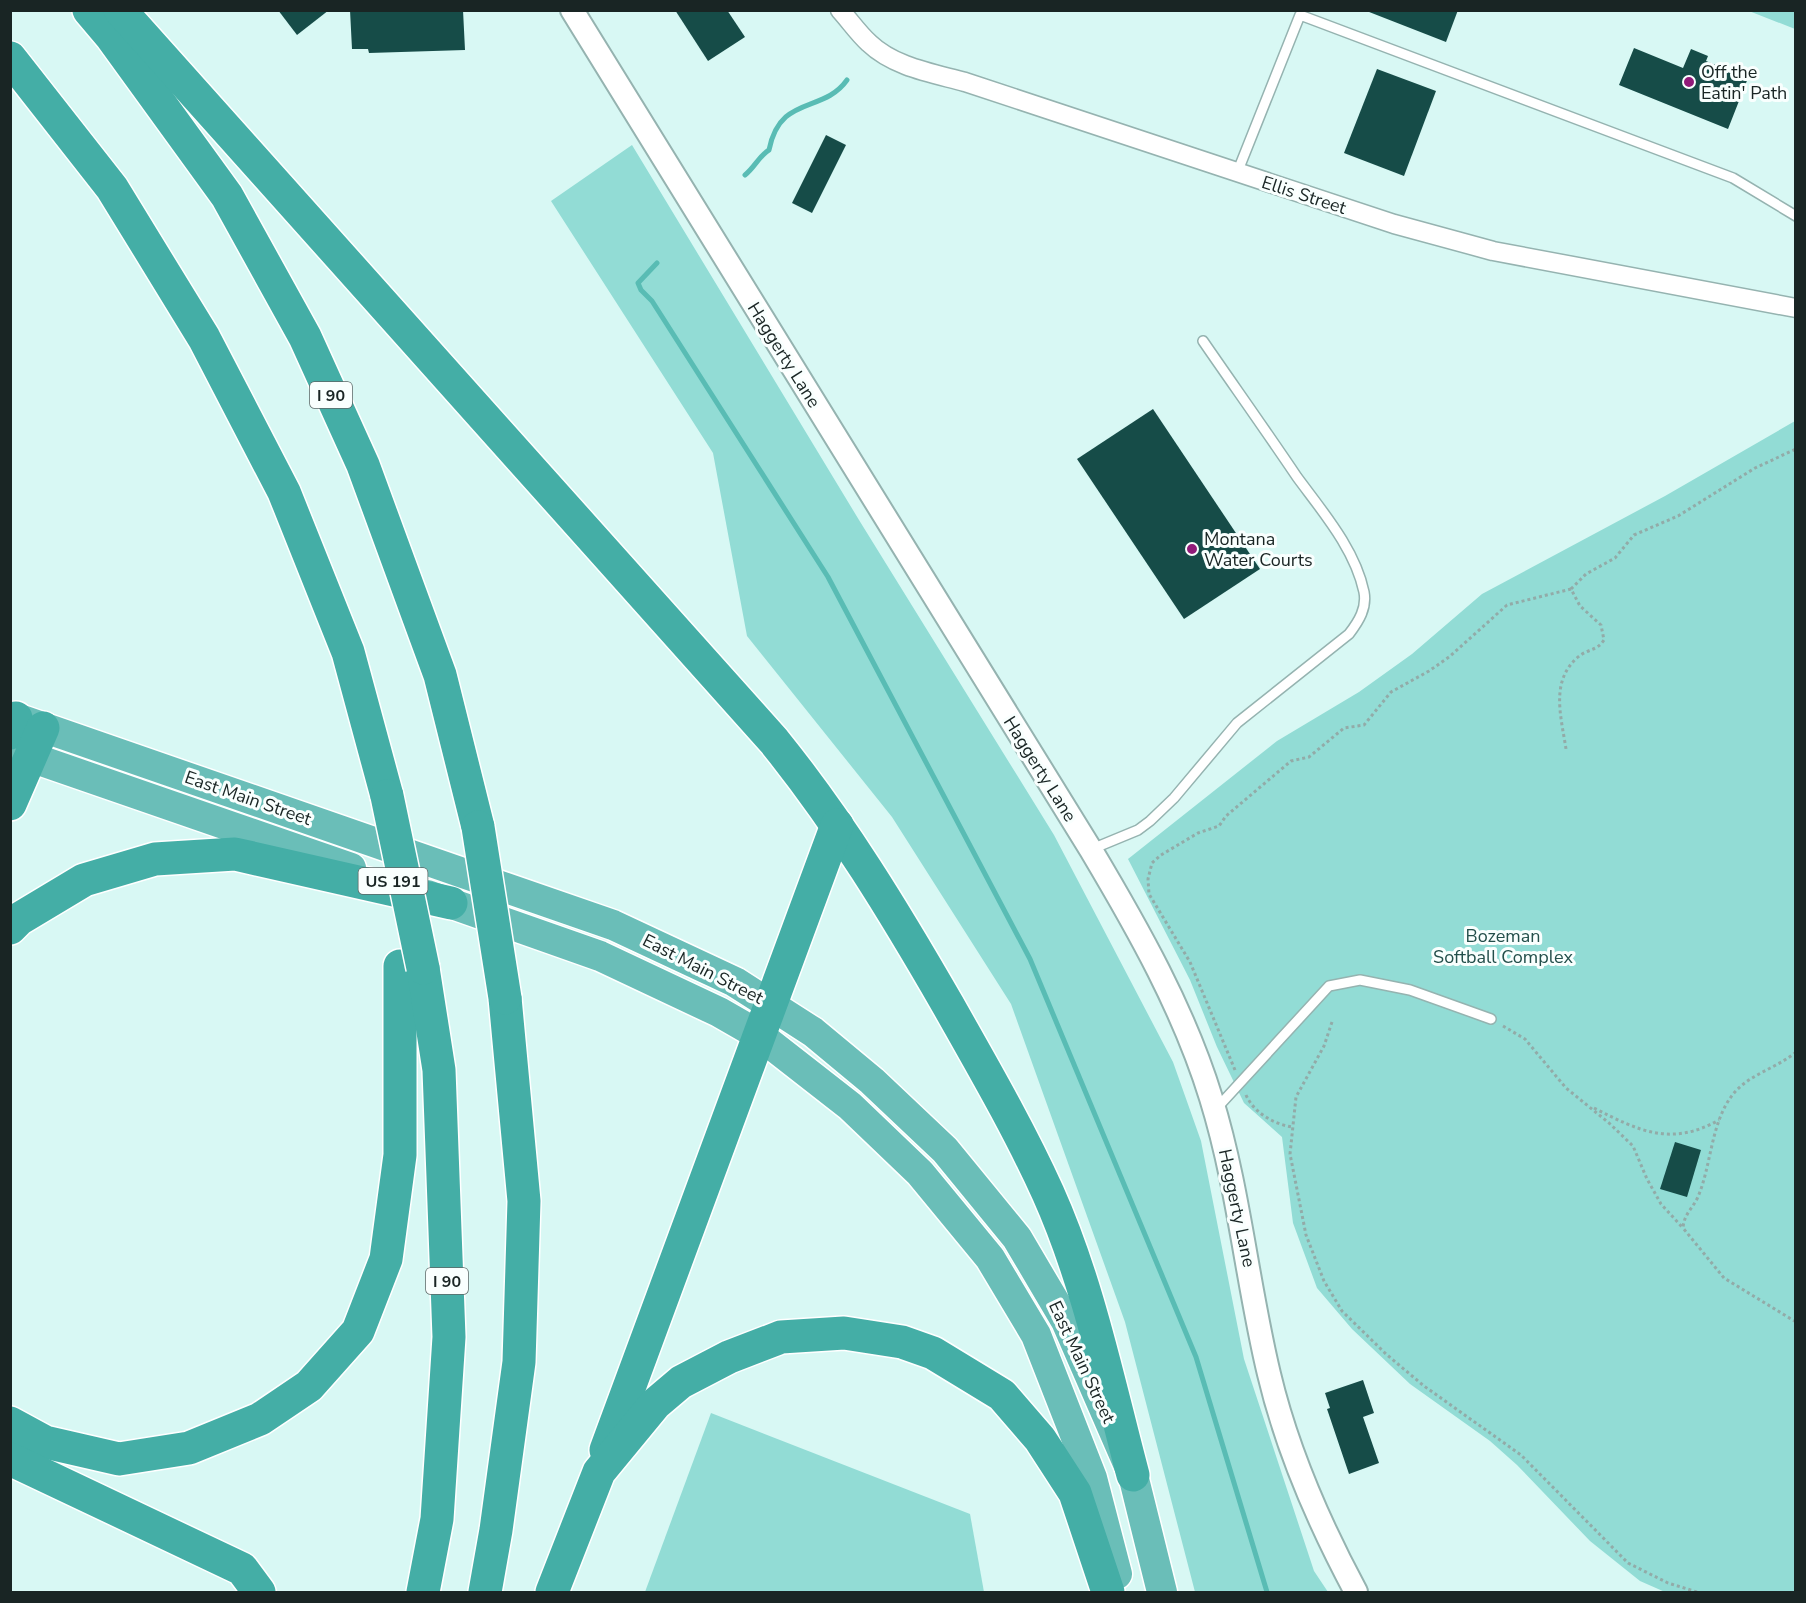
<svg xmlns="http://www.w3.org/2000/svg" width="1806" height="1603" viewBox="0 0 1806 1603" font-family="'Nunito Sans',sans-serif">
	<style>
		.green { fill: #92dcd5 }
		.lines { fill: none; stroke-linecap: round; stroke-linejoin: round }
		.stream { stroke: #59bcb4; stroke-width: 5 }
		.building { fill: #164c48 }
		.service-casing { stroke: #95b3b0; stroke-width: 12 }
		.minor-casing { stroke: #95b3b0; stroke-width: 21 }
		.tertiary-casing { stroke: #95b3b0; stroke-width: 26 }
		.trunk-casing { stroke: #fff; stroke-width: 33 }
		.motorway-casing { stroke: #fff; stroke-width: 36 }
		.path { stroke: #92aba8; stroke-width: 3; stroke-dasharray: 3 3; stroke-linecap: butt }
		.service { stroke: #fff; stroke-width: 9 }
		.minor { stroke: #fff; stroke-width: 18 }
		.tertiary { stroke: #fff; stroke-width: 22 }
		.trunk { stroke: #6abeb8; stroke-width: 30 }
		.motorway { stroke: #44aea6; stroke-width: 33 }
		.motorway-bridge-casing { stroke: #fff; stroke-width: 36; stroke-linecap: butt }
		.motorway-bridge { stroke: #44aea6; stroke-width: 33 }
		.poi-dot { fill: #911a79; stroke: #f9fffe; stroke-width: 2 }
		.labels { text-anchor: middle; stroke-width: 6; stroke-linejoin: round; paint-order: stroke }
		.shield { fill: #f9fffe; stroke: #5c6665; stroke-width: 1.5 }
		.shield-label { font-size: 16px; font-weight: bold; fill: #192524 }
		.poi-label { font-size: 18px; fill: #192524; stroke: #f9fffe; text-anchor: start }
		.street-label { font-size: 18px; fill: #192524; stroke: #f9fffe }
		.park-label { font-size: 18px; fill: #234f4b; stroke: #f9fffe }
	</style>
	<rect width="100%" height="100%" fill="#d8f8f4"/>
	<g class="green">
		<polygon points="1749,11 1795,11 1795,29"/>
		<polygon points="632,145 859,520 1054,835 1173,1062 1201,1141 1244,1359 1314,1571 1328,1592 1195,1592 1125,1322 1011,1004 892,817 747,636 713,453 551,201"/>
		<polygon points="1795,421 1795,1592 1665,1592 1640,1581 1590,1541 1517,1465 1490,1441 1410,1384 1352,1329 1317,1288 1293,1223 1282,1137 1244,1103 1217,1047 1190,980 1128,859 1277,741 1359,692 1412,654 1482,594 1665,496"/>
		<polygon points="711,1413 970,1514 984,1592 645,1592"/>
	</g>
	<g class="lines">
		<g class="stream">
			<path d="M745,175C755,167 759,156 769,150C780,94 823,114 847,80"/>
			<polyline points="657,263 638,283 641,290 652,301 828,577 1030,959 1196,1357 1267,1592"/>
		</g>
	</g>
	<g class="building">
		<polygon points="278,10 329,10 297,35"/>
		<polygon points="350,10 463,10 465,50 369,53 368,49 352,49"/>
		<polygon points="675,10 727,10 745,37 708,61"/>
		<polygon points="1364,10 1458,10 1446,42"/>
		<polygon points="1634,48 1683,68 1691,49 1708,56 1706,61 1748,78 1728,129 1619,85"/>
		<polygon points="1377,69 1436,91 1404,176 1344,153"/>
		<polygon points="826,135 846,145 812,213 792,203"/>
		<polygon points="1153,409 1260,569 1184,619 1077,459"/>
		<polygon points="1675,1142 1701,1150 1687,1197 1660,1189"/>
		<polygon points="1363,1380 1374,1413 1363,1417 1379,1463 1349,1474 1327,1409 1330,1408 1325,1393"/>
	</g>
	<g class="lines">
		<g class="service-casing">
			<g id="service">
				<polyline points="1237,173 1300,15 1733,178 1796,216"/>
				<path d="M1092,849L1138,830L1150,821L1174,798L1237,723L1349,634C1359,621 1367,608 1364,592C1355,549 1322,511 1297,477C1266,431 1234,386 1203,341"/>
				<polyline points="1216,1109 1329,986 1360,980 1410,990 1491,1019"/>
			</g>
		</g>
		<g class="minor-casing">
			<path id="minor" d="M840,10C850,21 858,33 869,43C894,67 932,73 965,82L1394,224L1493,251L1796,308"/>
		</g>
		<g class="tertiary-casing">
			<path id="tertiary" d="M572,10L1091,850C1138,929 1184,1010 1211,1098C1239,1188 1247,1283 1269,1374C1287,1450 1319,1523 1356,1592"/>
		</g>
		<g class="trunk-casing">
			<g id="trunk">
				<polyline points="19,719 613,925 735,982 813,1032 872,1081 945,1150 1017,1238 1066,1321 1133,1475 1162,1592"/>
				<polyline points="10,750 351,868"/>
				<polyline points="427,895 600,956 719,1012 759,1035 850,1106 920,1173 990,1258 1036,1335 1092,1478 1117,1574"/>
			</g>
		</g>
		<g class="motorway-casing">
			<g id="motorway">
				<polyline points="89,10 111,36 227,196 305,337 363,465 440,675 478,827"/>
				<path d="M120,10L774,741C841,824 895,913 948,1005C983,1067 1019,1129 1048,1193C1088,1282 1108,1381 1133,1475"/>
				<polyline points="10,58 112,188 204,338 284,492 348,652 387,796"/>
				<polyline points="10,733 16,718"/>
				<polyline points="10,804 43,728"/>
				<polyline points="10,928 19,919 84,880 155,859 235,854 451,903"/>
				<polyline points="10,1423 45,1442 119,1459 189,1448 260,1419 309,1386 358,1331 386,1259 400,1155 400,966"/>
				<polyline points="606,1450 837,825"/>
				<polyline points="10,1459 242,1569 259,1592"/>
				<polyline points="423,1592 437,1519 449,1337 439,1070 423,968"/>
				<polyline points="485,1592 496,1530 519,1362 524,1201 505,998"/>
				<polyline points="552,1592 599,1472 655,1404 681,1382 729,1357 781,1337 844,1333 902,1342 933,1353 1002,1395 1040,1439 1075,1493 1108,1592"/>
			</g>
		</g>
		<g class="path">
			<polyline points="1571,589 1586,574 1615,558 1634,535 1678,516 1755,468 1796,449"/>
			<polyline points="1332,1022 1324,1046 1296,1097 1290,1154 1306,1235 1324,1281 1342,1311 1386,1354 1424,1386 1521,1455 1628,1563 1668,1583 1697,1592"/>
			<polyline points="1503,1026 1525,1039 1566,1088 1609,1123 1633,1146 1647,1179 1661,1204 1683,1228"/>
			<path d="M1796,1052C1777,1068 1750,1074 1734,1093C1710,1122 1712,1166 1697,1199C1691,1210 1684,1215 1683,1228L1724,1278L1796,1322"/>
			<path d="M1235,1070L1190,962L1149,894L1148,879L1152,863L1161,855L1198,833L1219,826L1226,816L1291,761L1309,757L1344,728L1364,725L1391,692L1429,671L1449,657L1507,605L1571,589L1580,606L1601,625L1604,640C1597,651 1587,649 1578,657C1550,681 1561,716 1566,749"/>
			<path d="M1246,1095C1254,1113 1274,1124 1292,1127"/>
			<path d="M1594,1108C1639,1131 1671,1147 1719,1120"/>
		</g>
		<use href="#service" class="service"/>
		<use href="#minor" class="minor"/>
		<use href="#tertiary" class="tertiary"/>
		<use href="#trunk" class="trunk"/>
		<use href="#motorway" class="motorway"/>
		<g class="motorway-bridge-casing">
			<g id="motorway-bridge">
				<polyline points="387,796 423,968"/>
				<polyline points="478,827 505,998"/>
			</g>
		</g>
		<use href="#motorway-bridge" class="motorway-bridge"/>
	</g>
	<g class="poi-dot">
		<circle cx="1689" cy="82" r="6"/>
		<circle cx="1192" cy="549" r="6"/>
	</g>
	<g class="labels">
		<g class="shield">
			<rect x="310" y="382" width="42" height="26" rx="4.5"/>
			<rect x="358.5" y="868" width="69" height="26" rx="4.5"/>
			<rect x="426" y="1268" width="42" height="26" rx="4.5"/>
		</g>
		<g class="shield-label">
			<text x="331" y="401">I 90</text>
			<text x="393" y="887">US 191</text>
			<text x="447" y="1287">I 90</text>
		</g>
		<g class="poi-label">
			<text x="1701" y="78">Off the<tspan x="1701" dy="21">Eatin' Path</tspan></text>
			<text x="1204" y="545">Montana<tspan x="1204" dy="21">Water Courts</tspan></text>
		</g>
		<g class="street-label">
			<text transform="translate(1304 195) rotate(18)" y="6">Ellis Street</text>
			<text transform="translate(784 355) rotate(58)" y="6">Haggerty Lane</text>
			<text transform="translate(1040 769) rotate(58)" y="6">Haggerty Lane</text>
			<text transform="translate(248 798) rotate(19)" y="6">East Main Street</text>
			<text transform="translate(703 969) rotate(27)" y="6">East Main Street</text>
			<text transform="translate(1237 1208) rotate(78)" y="6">Haggerty Lane</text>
			<text transform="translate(1082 1362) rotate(65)" y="6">East Main Street</text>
		</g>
		<g class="park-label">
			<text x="1503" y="942">Bozeman<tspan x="1503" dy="21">Softball Complex</tspan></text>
		</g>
	</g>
	<rect width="1806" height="1603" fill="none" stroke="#192524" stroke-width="24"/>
</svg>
